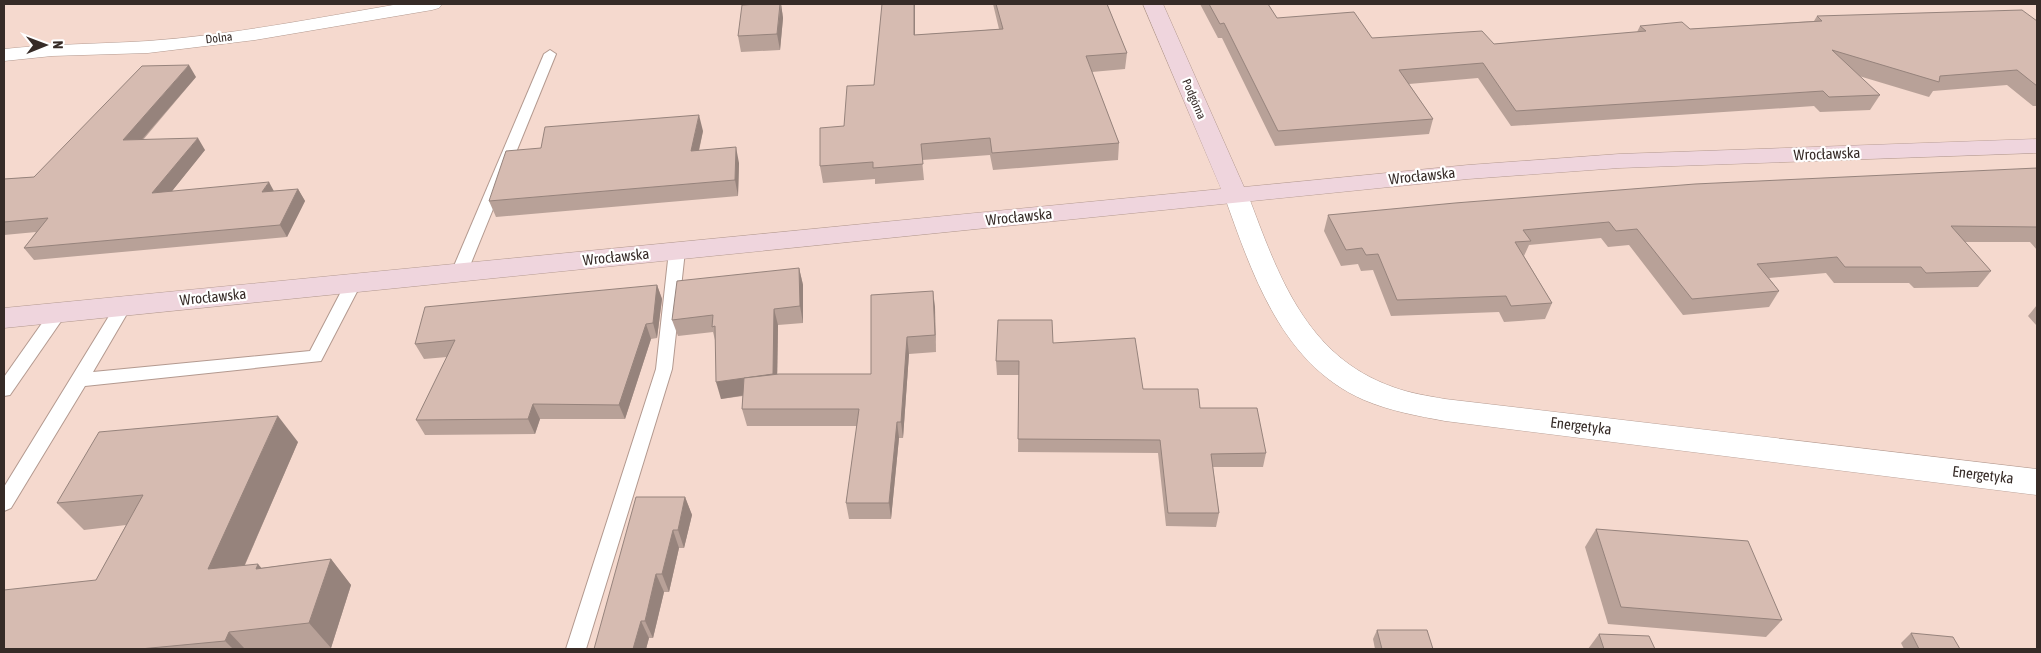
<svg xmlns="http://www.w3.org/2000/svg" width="2041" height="653" viewBox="0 0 2041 653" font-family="'Asap Condensed',sans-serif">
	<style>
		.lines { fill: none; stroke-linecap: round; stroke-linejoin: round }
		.lane-casing { stroke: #b3998f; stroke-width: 2 }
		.street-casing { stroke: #b3998f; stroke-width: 1 }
		.secondary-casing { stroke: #b3998f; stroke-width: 1 }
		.lane { fill: #fff; fill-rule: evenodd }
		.street { fill: #fff; fill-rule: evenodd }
		.secondary { fill: #efd5dd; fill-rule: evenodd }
		.wall { fill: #b8a198 }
		.shaded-wall { fill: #96837c }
		.building { fill: #d6bbb1; stroke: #96837c }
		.labels { text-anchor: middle; stroke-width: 4.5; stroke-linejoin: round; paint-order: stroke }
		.far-street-label { font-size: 12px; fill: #362b27; stroke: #fff }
		.street-label { font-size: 15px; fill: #362b27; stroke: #fff }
	</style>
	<rect width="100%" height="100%" fill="#f5d9ce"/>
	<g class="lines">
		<g class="lane-casing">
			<g id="lane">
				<polygon points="550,50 556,54 467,273 464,277 459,278 454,277 451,273 544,54"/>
				<polygon points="677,246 682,247 685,251 672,369 586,649 566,649 656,369 669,251 672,247"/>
				<polygon points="353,279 359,280 361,284 321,361 85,386 11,508 4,511 4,487 117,303 123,301 129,303 131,307 93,372 310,351 345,284 347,280"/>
				<polygon points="58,307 64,309 66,313 64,317 10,395 4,396 4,377 52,309"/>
			</g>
		</g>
		<g class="street-casing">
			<g id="street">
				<path d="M399,4H442L439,8L432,10L255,40L148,53L52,56L4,61V49C52,44 100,44 148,41C232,35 316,18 399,4Z"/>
				<path d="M1236,187L1245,190L1248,195C1278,274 1305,356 1393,387C1409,393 1428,396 1445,399L2037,469V495L1445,421C1418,416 1390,411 1364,400C1281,364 1252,273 1224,195L1227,190Z"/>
			</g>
		</g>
		<g class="secondary-casing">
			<polygon id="secondary" points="1143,4 1163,4 1244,187 1468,165 1619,154 2037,139 2037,153 1619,168 1468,179 4,328 4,308 1221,189"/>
		</g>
		<use href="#lane" class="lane"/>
		<use href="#street" class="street"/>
		<use href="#secondary" class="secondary"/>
	</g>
	<g class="wall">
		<polygon points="781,4 783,18 780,50 741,52 738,36"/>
		<polygon points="993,4 1107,4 1127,53 1125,69 1092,72 1119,143 1118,160 993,170 990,155 922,160 924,180 875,184 875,179 823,183 820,166 844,126 874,85 915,35 999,29"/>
		<polygon points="1200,4 1268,4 1277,18 1372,38 1494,44 1637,32 1640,26 1690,29 1814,21 1817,16 2037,21 2037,106 2033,106 2007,85 1933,91 1929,97 1859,76 1880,95 1870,110 1820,112 1814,106 1511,126 1478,78 1409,84 1433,119 1429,134 1275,146 1222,38 1218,38"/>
		<polygon points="196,77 143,140 205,150 172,191 274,191 298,189 305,201 287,237 34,260 24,248 36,232 4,235 4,179 34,177"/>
		<polygon points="703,131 699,151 739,163 738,196 496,217 489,201"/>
		<polygon points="2037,168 2037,250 2030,242 1965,242 1991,271 1978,287 1914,288 1909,283 1834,283 1826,273 1769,278 1779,291 1769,307 1683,315 1629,245 1608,247 1601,238 1529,245 1524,256 1552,303 1545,319 1504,322 1499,312 1391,316 1373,270 1361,271 1358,264 1341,266 1324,231 1328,215"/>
		<polygon points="799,268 803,285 803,323 778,325 777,374 871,374 933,291 936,352 909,354 903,438 899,438 891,519 849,519 846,503 857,426 747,426 742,409 743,396 721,399 715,340 713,332 678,336 672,320"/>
		<polygon points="657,285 662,299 657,338 651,339 625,419 540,419 535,434 425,435 416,420 447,357 424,359 415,344"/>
		<polygon points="2037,305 2037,326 2028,316"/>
		<polygon points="1053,343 1143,389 1200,408 1266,453 1263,467 1213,467 1219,513 1216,527 1166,526 1158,453 1018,452 1019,375 997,375 996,361"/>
		<polygon points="298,442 245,565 261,568 331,559 351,585 331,648 318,649 4,649 96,580 126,525 84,530 57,503"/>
		<polygon points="685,497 692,515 684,548 679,548 669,592 664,592 653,638 649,638 646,649 594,649"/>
		<polygon points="1596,529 1782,620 1766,637 1608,624 1585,547"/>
		<polygon points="1377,630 1433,649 1375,649 1373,639"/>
		<polygon points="1911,633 1960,649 1904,649 1901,643"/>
		<polygon points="1599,634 1655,649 1588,649"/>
	</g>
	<g class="shaded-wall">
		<polygon points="781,4 783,18 780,50 777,34"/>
		<polygon points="914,4 915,4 915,51 914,35"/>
		<polygon points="189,65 196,77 131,152 123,140"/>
		<polygon points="699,115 703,131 695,167 691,151"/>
		<polygon points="198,138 205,150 160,206 152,193"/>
		<polygon points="736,147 739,163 738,196 735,180"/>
		<polygon points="269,182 276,195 262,192"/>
		<polygon points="298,189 305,201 287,237 280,225"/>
		<polygon points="799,268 803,285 803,323 800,306"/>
		<polygon points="657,285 662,299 657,338 653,323"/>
		<polygon points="933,291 935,307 936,352 935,335"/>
		<polygon points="774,309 778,325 777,390 721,399 716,382"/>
		<polygon points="646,324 651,339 625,419 619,405"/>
		<polygon points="907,337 909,354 903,438 901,422"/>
		<polygon points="533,404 540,419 535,434 528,419"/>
		<polygon points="278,416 298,442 232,594 208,569"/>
		<polygon points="897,422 899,438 891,519 889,503"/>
		<polygon points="685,497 692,515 684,548 678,530"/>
		<polygon points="673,530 679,548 669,592 662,574"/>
		<polygon points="331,559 351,585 331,648 309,623"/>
		<polygon points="258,564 280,590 256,569"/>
		<polygon points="656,574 664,592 653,638 645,621"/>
		<polygon points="641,621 649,638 646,649 633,649"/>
		<polygon points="229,632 245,649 233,649 225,641"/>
	</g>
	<g class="building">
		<polygon points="758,4 780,4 777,34 738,36 742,5"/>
		<polygon points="882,4 914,4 914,35 1003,29 996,4 1107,4 1127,53 1086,56 1119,143 992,153 990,138 921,144 923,164 873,168 873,162 820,166 820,128 844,126 847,86 874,85"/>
		<polygon points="1209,4 1268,4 1277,18 1354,12 1372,38 1482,31 1494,44 1646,31 1640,26 1682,22 1690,29 1822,21 1817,16 2022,10 2037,21 2037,86 2017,70 1940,76 1939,82 1832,50 1880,95 1829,97 1823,91 1516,111 1483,63 1399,70 1433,119 1278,131 1224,23 1220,24"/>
		<polygon points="189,65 123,140 198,138 152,193 269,182 262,192 298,189 280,225 24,248 48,218 4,222 4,179 34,177 142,66"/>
		<polygon points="699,115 691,151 736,147 735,180 489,201 506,151 541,148 545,127"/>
		<polygon points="2037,168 2037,227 1951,226 1991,271 1926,273 1921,267 1845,267 1837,257 1757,264 1779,291 1692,299 1637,229 1616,231 1609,222 1523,230 1531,241 1515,242 1552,303 1511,306 1506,296 1397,300 1378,254 1366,255 1362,248 1346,250 1328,215 1455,203 1695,184"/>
		<polygon points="799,268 800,306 774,309 773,374 716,382 715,326 712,327 713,315 672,320 677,281"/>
		<polygon points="657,285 653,323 646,324 619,405 533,404 528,419 416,420 455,340 415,344 425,307"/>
		<polygon points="933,291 935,335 907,337 901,422 897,422 889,503 846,503 859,409 742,409 744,378 779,374 871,374 871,295"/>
		<polygon points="998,320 1052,320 1053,343 1135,338 1143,389 1198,389 1200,408 1257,408 1266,453 1211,454 1219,513 1168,513 1160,440 1018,439 1019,361 996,361"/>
		<polygon points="278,416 208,569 258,564 256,569 331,559 309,623 229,632 225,641 140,649 4,649 4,590 96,580 143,495 57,503 99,432"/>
		<polygon points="636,497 685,497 678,530 673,530 662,574 656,574 645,621 641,621 633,649 594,649"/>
		<polygon points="1596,529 1748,541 1782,620 1621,607"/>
		<polygon points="1377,630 1427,630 1433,649 1382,649"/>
		<polygon points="1911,633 1953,637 1960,649 1919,649"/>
		<polygon points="1599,634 1649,636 1655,649 1604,649"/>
	</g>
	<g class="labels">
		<g class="far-street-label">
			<text transform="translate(219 38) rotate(-7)" y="4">Dolna</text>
			<text transform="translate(1194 99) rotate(67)" y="4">Podgórna</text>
		</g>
		<g class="street-label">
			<text transform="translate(1827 154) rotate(-2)" y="5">Wrocławska</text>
			<text transform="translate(1422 176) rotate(-6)" y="5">Wrocławska</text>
			<text transform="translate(1019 217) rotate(-6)" y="5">Wrocławska</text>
			<text transform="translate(616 257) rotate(-6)" y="5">Wrocławska</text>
			<text transform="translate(213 297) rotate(-6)" y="5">Wrocławska</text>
			<text transform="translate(1581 426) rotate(7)" y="5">Energetyka</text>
			<text transform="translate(1983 475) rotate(7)" y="5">Energetyka</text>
		</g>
	</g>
	<rect width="2041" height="653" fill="none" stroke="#362b27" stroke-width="10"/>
	<g transform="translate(45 45) rotate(89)" stroke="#ffffff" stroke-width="4" paint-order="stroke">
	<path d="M0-4L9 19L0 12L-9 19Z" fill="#362b27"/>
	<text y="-8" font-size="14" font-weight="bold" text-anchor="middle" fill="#362b27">N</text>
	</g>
</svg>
